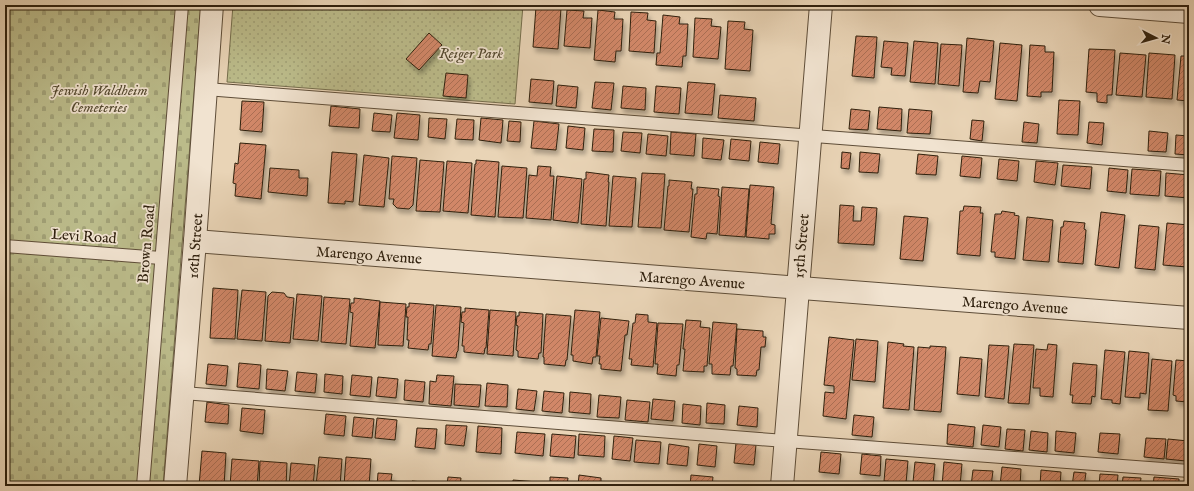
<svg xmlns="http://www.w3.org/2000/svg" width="1194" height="491" viewBox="0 0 1194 491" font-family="'IM FELL English',serif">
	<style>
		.green { fill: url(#green-dots); stroke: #756e4c }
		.cemetery { fill: url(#cemetery-stones); stroke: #756e4c }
		.building { fill: url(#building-hatch); stroke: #2f200e; filter: url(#shadow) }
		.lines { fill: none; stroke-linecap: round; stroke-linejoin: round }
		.service-casing { stroke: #5e4d38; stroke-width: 14 }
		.minor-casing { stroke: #5e4d38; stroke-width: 24 }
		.service { stroke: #f1e3d0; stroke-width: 12 }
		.minor { stroke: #f1e3d0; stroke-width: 22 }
		.labels { text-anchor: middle; stroke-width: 3.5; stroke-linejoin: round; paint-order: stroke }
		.park-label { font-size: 15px; font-style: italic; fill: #52472d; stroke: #f1e3d0 }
		.street-label { font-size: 15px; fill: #2f200e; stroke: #f1e3d0 }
	</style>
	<defs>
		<pattern id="green-dots" width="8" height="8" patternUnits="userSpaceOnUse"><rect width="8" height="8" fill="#bbbb8a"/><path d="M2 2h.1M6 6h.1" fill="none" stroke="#a1a076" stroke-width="1.8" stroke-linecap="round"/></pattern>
		<pattern id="cemetery-stones" width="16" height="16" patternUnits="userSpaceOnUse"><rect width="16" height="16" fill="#bbbb8a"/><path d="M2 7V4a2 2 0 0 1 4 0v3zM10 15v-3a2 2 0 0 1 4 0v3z" fill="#a1a076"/></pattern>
		<pattern id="building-hatch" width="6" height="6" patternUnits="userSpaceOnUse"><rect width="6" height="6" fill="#d18767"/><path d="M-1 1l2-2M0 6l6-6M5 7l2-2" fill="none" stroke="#aa6e53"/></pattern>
		<filter id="shadow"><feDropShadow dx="2.5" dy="4.5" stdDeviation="2" flood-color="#0004"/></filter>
	</defs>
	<rect width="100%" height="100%" fill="#e9d4b6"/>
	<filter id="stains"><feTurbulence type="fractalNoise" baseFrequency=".005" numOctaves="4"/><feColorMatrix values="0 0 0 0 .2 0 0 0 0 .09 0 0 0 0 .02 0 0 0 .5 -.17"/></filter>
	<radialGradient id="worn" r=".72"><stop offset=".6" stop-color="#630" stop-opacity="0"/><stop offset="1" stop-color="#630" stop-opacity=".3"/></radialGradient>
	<polygon class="green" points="233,5 523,5 515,104 227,82"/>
	<polygon class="cemetery" points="5,5 201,5 163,486 5,486"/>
	<g class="building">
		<polygon points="536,7 561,8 558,49 533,47"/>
		<polygon points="567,10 584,11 583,18 592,18 590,48 564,46"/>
		<polygon points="598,10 615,12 614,19 623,19 621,51 616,51 615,62 594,60"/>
		<polygon points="631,12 648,13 647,20 656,21 654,53 629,51"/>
		<polygon points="663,15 680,17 679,24 688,24 686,56 683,56 682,67 656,65 657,53 660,53"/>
		<polygon points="695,18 712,19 711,26 721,27 718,59 693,57"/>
		<polygon points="728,21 745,22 744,29 753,30 750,71 725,69"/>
		<polygon points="429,33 442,45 419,70 406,59"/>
		<polygon points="856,36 877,37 874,78 852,76"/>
		<polygon points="967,38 994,41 990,82 980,81 978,93 963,92"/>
		<polygon points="884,41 908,43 905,76 891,75 892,68 881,67"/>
		<polygon points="914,41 938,43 935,84 910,82"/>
		<polygon points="1000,43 1022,45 1017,101 995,99"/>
		<polygon points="941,44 962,45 959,86 938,84"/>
		<polygon points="1030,45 1045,46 1045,52 1054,52 1052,92 1041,92 1041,97 1027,96"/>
		<polygon points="1089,49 1115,50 1112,95 1107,95 1107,103 1097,102 1097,93 1086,92"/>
		<polygon points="1120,53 1146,55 1142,97 1116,95"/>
		<polygon points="1149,53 1175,55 1172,99 1146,97"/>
		<polygon points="1181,56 1189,56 1189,101 1177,100"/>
		<polygon points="446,73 468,75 466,98 443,96"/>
		<polygon points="531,79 554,81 552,104 529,102"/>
		<polygon points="595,82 614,83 611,110 592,108"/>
		<polygon points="688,82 715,84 712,115 685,113"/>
		<polygon points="558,85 578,87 576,108 556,106"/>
		<polygon points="623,86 646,88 645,110 621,108"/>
		<polygon points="656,86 681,88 679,114 654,112"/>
		<polygon points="720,95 756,98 754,121 718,118"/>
		<polygon points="1059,100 1080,101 1078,135 1057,134"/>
		<polygon points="242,101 264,102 262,132 240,130"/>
		<polygon points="331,106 360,109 359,128 329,126"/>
		<polygon points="879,107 902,109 901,131 877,129"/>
		<polygon points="851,109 870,111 868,130 849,129"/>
		<polygon points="909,109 932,111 930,134 907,133"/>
		<polygon points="374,113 392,115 390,132 372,131"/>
		<polygon points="397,113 420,115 418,140 394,138"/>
		<polygon points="429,118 447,119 445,139 428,137"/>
		<polygon points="481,118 503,120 501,143 479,140"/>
		<polygon points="457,119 474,120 473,140 455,139"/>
		<polygon points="972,120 984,121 982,141 970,139"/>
		<polygon points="509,121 521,122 520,142 507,141"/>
		<polygon points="534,121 559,124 556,150 531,148"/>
		<polygon points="1024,122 1039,124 1037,143 1022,142"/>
		<polygon points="1089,122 1104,123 1102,145 1087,143"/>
		<polygon points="568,126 585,128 583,150 566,148"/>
		<polygon points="594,129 614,130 613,152 592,151"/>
		<polygon points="1149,131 1168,133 1166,152 1148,151"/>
		<polygon points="623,132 642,133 640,153 621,151"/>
		<polygon points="671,132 696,134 694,156 670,154"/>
		<polygon points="648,134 668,136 666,156 646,154"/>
		<polygon points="1176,135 1189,136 1189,155 1175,154"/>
		<polygon points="703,138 724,140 721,160 702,158"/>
		<polygon points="731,139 751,141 749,161 729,159"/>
		<polygon points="760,142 780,144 778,164 758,162"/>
		<polygon points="240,143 266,145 261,199 235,196 236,184 233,183 235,163 238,164"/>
		<polygon points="332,152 357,154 353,202 345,201 345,204 328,203"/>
		<polygon points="842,152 851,153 849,169 841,168"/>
		<polygon points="860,152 880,154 878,173 859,172"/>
		<polygon points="918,154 938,156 936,175 916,174"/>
		<polygon points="364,155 389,158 384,207 359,205"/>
		<polygon points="392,156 417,158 413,205 409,209 397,208 393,204 394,199 389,199"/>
		<polygon points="962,156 982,158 980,178 960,176"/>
		<polygon points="999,159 1019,161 1017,181 997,179"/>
		<polygon points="420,160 444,162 440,212 416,211"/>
		<polygon points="476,160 499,162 495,217 471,215 475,164 476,164"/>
		<polygon points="447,161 472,163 468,213 443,211"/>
		<polygon points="1036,161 1058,163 1055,185 1034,182"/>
		<polygon points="1063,165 1092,167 1090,189 1061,186"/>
		<polygon points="502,166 527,168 523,218 498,217"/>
		<polygon points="538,166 551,167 550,176 554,176 551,220 526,218 529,175 537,176"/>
		<polygon points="270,168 299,170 299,178 308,178 307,196 268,192"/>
		<polygon points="1109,168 1128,170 1126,193 1107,191"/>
		<polygon points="1132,169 1161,171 1159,196 1130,194"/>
		<polygon points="586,172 609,175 608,182 609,182 606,226 581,224 584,179 586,179"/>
		<polygon points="642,173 665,174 661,228 638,227"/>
		<polygon points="1166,173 1189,175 1189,198 1165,196"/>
		<polygon points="557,176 582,179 578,223 553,220"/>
		<polygon points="613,176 636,178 632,227 609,226"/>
		<polygon points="669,180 692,182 691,189 693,189 689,232 664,230 668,186 669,186"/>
		<polygon points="750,185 774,187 771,224 775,225 775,234 769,234 769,239 746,237"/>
		<polygon points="697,187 719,189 718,196 720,197 717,234 707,233 706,239 691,237 695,194 697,194"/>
		<polygon points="722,187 749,189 745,237 719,235"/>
		<polygon points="840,205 854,206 853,221 861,221 862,207 877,208 874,245 838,243"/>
		<polygon points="964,206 981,207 980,213 983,213 980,256 957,254 960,211 963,211"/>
		<polygon points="1002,211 1015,213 1014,215 1019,216 1015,259 995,257 995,252 991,252 995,214 1001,214"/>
		<polygon points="1101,212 1125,215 1119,268 1095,265"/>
		<polygon points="904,216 928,218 923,261 900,259"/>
		<polygon points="1027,217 1053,220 1049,262 1023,260"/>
		<polygon points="1064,221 1085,223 1084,229 1086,230 1083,264 1058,262 1061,227 1063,227"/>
		<polygon points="1167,223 1189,225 1187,267 1163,265"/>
		<polygon points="1139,225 1159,227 1155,270 1135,268"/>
		<polygon points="213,288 238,290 235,339 210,338"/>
		<polygon points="242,290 266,292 262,341 237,339"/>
		<polygon points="272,292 284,293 287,297 294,298 290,343 265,341 268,296"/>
		<polygon points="297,294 322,296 318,341 293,339"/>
		<polygon points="324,297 350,299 346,344 321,342"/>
		<polygon points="354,298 380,301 375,348 350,346 353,313 350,312 351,303 354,303"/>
		<polygon points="380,302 406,304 403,346 378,345"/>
		<polygon points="409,303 434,305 431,344 429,344 428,350 408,348 409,340 407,340 408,317 406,317 407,307 409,307"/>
		<polygon points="436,305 461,307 458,351 457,352 456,358 432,356"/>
		<polygon points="465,308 489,310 486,348 485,348 484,354 464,352 464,346 462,346 464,323 461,322 462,312 465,312"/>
		<polygon points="490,310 516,312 513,356 487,354"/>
		<polygon points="575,310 600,312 596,357 593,357 592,364 573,361 573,355 571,355"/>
		<polygon points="519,312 543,314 541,353 539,353 538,359 518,357 518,351 516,350 518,326 516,325 517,316 519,316"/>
		<polygon points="546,314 571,316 567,360 566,360 565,366 544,364 544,357 543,357"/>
		<polygon points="636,314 648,315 648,322 657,323 653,367 631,365 632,359 629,359 633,323 635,323"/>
		<polygon points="601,318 629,321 627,335 625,335 621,371 601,369 601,364 599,364 600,356 597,356"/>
		<polygon points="686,320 701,321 700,327 710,328 707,366 704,366 704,372 683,371 685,349 683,349"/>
		<polygon points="713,322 737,324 733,366 731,366 730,375 712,374 712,364 709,364"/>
		<polygon points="658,323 683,324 679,365 677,365 676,376 657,374 658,364 655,364"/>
		<polygon points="737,329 763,331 763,337 766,337 765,347 761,347 759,370 757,370 756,376 737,375 737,369 735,368"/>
		<polygon points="829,337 854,340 846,419 823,416 825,392 834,393 834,386 824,385"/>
		<polygon points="856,339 878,341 875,382 852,380"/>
		<polygon points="888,342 904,344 903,346 914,347 909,410 883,408"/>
		<polygon points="1014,344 1034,345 1029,404 1008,403"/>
		<polygon points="1048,344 1057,345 1053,397 1040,396 1040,388 1033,388 1036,349 1047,350"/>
		<polygon points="989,345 1009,346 1004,399 985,397"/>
		<polygon points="930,346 946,347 941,412 914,410 918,347 930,348"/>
		<polygon points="1105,350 1125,352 1120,404 1112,403 1112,400 1101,399"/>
		<polygon points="1129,351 1149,353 1146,394 1140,393 1140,398 1125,397"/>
		<polygon points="960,357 982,359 979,396 957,394"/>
		<polygon points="1152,359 1172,361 1168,411 1148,410"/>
		<polygon points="1176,360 1189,361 1189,396 1188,402 1176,401 1176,396 1173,395"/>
		<polygon points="239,363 261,365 259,389 237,387"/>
		<polygon points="1073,363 1097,365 1095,397 1092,396 1091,404 1072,403 1073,395 1070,395"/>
		<polygon points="208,364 228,366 226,386 206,384"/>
		<polygon points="267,369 288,371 285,391 266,389"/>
		<polygon points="297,372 317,374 315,393 295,391"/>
		<polygon points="325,374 343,376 342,394 324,392"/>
		<polygon points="352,375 372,377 370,397 350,395"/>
		<polygon points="437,375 454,376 451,406 429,404 430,381 436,382"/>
		<polygon points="378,377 398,379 396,398 376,396"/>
		<polygon points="405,380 425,382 423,402 404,400"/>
		<polygon points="487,383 508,385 507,407 485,406"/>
		<polygon points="455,384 481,385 479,407 454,405"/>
		<polygon points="518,389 537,391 534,411 516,409"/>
		<polygon points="544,391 564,393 562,413 542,411"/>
		<polygon points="570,392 591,394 590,414 569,412"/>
		<polygon points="599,395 621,397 619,418 597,417"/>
		<polygon points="653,399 675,401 673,421 651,419"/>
		<polygon points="627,400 650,402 648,422 625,420"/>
		<polygon points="207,402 229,405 228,424 205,422"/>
		<polygon points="707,403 725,405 724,424 706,423"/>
		<polygon points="683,404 701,406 700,425 682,423"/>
		<polygon points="739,406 758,408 757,427 737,425"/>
		<polygon points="242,408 265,410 263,434 240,431"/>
		<polygon points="326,414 346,416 344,436 324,434"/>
		<polygon points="854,415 874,417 872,437 852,435"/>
		<polygon points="354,417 374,419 372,438 352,436"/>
		<polygon points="377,418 397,420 395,440 375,438"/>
		<polygon points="948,424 975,427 973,447 947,444"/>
		<polygon points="446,425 467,426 464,446 445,444"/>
		<polygon points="983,425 1001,427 999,447 981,445"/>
		<polygon points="478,426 502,428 501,454 476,452"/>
		<polygon points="417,428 437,429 435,449 415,447"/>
		<polygon points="1007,429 1025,430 1023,451 1005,449"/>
		<polygon points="1031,431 1048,433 1047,452 1029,450"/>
		<polygon points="1056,431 1076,433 1074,453 1055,451"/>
		<polygon points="517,432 545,434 543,456 515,453"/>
		<polygon points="1100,433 1120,434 1118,454 1098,452"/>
		<polygon points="552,434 576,436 574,458 550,456"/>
		<polygon points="579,434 605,436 604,457 578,455"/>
		<polygon points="614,436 633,438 630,461 612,459"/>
		<polygon points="1146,438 1166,439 1164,459 1144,457"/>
		<polygon points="1168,439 1188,441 1186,461 1166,459"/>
		<polygon points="636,440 661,442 659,464 634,462"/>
		<polygon points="736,443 756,445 754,465 734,463"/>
		<polygon points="669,444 689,447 687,466 667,464"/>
		<polygon points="699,444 717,446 715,467 697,465"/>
		<polygon points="202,451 226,453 224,486 199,486"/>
		<polygon points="821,452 841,454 839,474 819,472"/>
		<polygon points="862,454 881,456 880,476 860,474"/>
		<polygon points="319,457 342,459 340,486 316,486"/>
		<polygon points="346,457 371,459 369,486 344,486"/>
		<polygon points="232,459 259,461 257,486 230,486"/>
		<polygon points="886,459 908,461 906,483 884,481"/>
		<polygon points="260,461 287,463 286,486 259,486"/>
		<polygon points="915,462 935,464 933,484 913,482"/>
		<polygon points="944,462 962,464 960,486 942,486"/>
		<polygon points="291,463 315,465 313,486 289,486"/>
		<polygon points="1002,467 1021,469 1020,486 1000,486"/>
		<polygon points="973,470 993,471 991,486 971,486"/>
		<polygon points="1041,470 1061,472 1060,486 1040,486"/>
		<polygon points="1074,472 1086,473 1084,486 1072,486"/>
		<polygon points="378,473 392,474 391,481 404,482 404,486 377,486"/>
		<polygon points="1100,474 1118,475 1117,486 1099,486"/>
		<polygon points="579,475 601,478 601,486 578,486"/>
		<polygon points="691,475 713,477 712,486 690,486"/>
		<polygon points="448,477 461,478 460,486 462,486 441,486 441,485 447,485"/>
		<polygon points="550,477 568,478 567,485 573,486 547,486 548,483 550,483"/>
		<polygon points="1123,477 1141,478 1140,486 1122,486"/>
		<polygon points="1154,477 1179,479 1179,486 1153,486"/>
		<polygon points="513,480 538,482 537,486 513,486"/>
		<polygon points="412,481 433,483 433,486 412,486"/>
		<rect x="1185" y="481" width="4" height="5"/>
	</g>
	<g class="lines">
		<g class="service-casing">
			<g id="service">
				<polyline points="206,89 1189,165"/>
				<polyline points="5,246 161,258"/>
				<polyline points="183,393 759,439 1189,471"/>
				<polyline points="143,486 182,5"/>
			</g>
		</g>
		<g class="minor-casing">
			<g id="minor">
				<polyline points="1100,5 1189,12"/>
				<polyline points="195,241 1189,318"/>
				<polyline points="175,486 195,241 212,5"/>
				<polyline points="782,486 821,5"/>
			</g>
		</g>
		<use href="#service" class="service"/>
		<use href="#minor" class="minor"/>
	</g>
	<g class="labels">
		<g class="park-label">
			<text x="471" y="58">Reiger Park</text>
			<text x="99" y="95">Jewish Waldheim<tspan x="99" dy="17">Cemeteries</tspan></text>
		</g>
		<g class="street-label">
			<text transform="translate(84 236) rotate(4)" y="5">Levi Road</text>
			<text transform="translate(146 244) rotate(-85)" y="5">Brown Road</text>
			<text transform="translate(195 246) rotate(-86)" y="5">16th Street</text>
			<text transform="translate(801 246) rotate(-85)" y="5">15th Street</text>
			<text transform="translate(369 255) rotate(4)" y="5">Marengo Avenue</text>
			<text transform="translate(692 280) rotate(4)" y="5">Marengo Avenue</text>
			<text transform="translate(1015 305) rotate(4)" y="5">Marengo Avenue</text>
		</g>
	</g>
	<rect width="1194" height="491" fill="none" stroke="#e9d4b6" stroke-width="20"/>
	<rect x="6" y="6" width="1182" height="479" fill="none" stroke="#2f200e" stroke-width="2"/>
	<rect x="10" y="10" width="1174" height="471" fill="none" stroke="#2f200e"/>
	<g transform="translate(1156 38) rotate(96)" stroke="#f1e3d0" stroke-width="3" paint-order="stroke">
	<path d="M0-3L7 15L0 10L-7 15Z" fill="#2f200e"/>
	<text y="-6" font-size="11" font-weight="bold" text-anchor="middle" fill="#2f200e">N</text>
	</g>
	<rect width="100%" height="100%" filter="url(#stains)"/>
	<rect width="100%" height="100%" fill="url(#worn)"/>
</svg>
